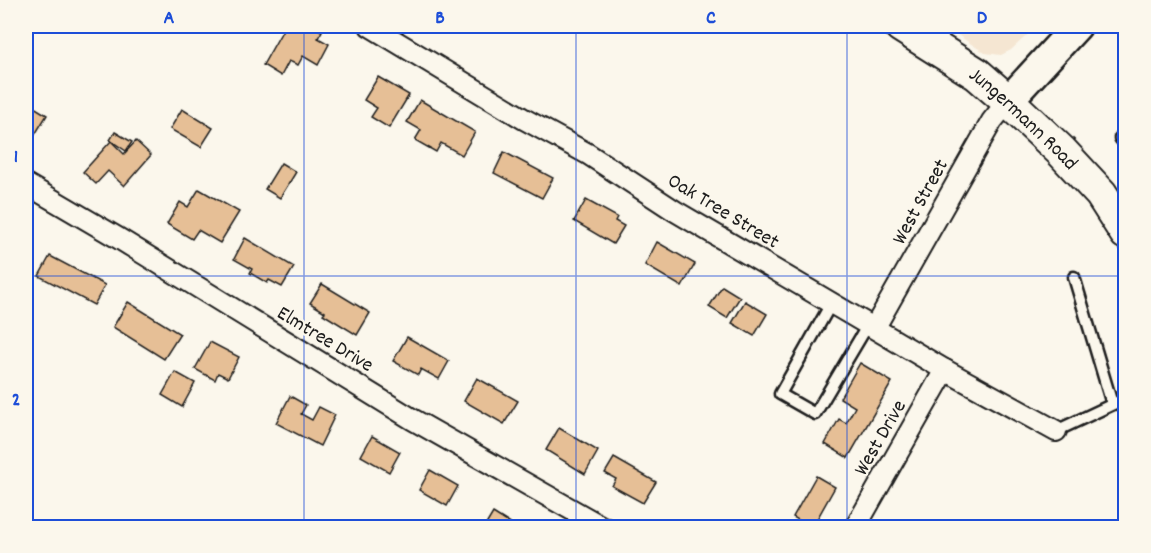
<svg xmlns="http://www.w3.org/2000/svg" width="1151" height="553" viewBox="0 0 1151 553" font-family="Dekko,sans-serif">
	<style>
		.built { fill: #f5e6d2 }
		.building { fill: #e6bf96; stroke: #1c1c1c; stroke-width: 1.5 }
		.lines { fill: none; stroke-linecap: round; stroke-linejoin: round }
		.lane-casing { stroke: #1c1c1c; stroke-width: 15 }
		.street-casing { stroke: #1c1c1c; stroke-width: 24 }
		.secondary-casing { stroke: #1c1c1c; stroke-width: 33 }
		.primary-casing { stroke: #1c1c1c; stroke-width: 36 }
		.lane { stroke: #fbf7ec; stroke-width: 10 }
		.street { stroke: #fbf7ec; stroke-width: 20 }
		.secondary { stroke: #fbf7ec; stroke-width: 28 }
		.primary { stroke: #fbf7ec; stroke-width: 32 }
		.grid { fill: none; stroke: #1d4ed8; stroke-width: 1.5; stroke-opacity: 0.55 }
		.labels { text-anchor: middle; stroke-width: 4.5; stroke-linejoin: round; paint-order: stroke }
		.street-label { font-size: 21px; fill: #1c1c1c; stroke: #fbf7ec }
		.neatline { fill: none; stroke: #1d4ed8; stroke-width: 2 }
		.grid-label { font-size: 20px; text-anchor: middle; font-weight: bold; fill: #1d4ed8 }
	</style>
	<rect width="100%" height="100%" fill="#fbf7ec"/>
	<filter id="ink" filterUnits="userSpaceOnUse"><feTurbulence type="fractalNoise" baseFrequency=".0167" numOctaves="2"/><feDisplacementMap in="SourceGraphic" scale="12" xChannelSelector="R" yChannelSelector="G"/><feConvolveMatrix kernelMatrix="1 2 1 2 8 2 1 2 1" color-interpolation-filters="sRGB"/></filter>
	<g filter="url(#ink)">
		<polygon class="built" points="944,26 1037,26 1011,50 1001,55 985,53"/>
		<g class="building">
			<polygon points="285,26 311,26 322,31 318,38 329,44 318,65 303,56 298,65 289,61 281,76 263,65"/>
			<polygon points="378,77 409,95 389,128 371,117 377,108 364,100"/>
			<polygon points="420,100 475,132 462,155 441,143 436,152 415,140 421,130 407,122"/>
			<polygon points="26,102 47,115 31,141 26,138"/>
			<polygon points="182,109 213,128 201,147 170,129"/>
			<polygon points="115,132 132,142 126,151 110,140"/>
			<polygon points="111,141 124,154 136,141 151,155 124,186 108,171 96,184 83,172"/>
			<polygon points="504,152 553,178 542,198 494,173"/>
			<polygon points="281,163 296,172 280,198 265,189"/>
			<polygon points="199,189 239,212 220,243 198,230 192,239 167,224 180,202 188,207"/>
			<polygon points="586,200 617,217 615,221 624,226 613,244 574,221"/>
			<polygon points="245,238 294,267 282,287 269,280 267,283 250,273 252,269 234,259"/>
			<polygon points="657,242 695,264 682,287 645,265"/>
			<polygon points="50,256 105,285 94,305 39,276"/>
			<polygon points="322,284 370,313 357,335 323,314 325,312 310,303"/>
			<polygon points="722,286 740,297 727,318 709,307"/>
			<polygon points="745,301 767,314 754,336 732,323"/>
			<polygon points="128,302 180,334 164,359 113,327"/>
			<polygon points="407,337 449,361 439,379 421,369 418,375 393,361"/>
			<polygon points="210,342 239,357 228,378 218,373 215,380 195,369"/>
			<polygon points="860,363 892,382 848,458 825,444 839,419 846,423 855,407 840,398"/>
			<polygon points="175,372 195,383 182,407 162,395"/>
			<polygon points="477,378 518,401 504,424 464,401"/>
			<polygon points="290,396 306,405 301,414 312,420 319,407 335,415 320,446 276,423"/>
			<polygon points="559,428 598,451 585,474 546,450"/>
			<polygon points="372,436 400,452 389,472 361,456"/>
			<polygon points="614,458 656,482 643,503 612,486 616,479 605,473"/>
			<polygon points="430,470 458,486 447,506 419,490"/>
			<polygon points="816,476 835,487 812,528 793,517"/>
			<polygon points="493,513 517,528 484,528"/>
		</g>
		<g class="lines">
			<g class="lane-casing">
				<g id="lane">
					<polyline points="1126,133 1120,138 1126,145"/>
					<polyline points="1074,277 1112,404"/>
					<polyline points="832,302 780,394 815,414 869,323"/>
					<polyline points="1056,431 1126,398"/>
				</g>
			</g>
			<g class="street-casing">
				<g id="street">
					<polyline points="370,26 524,119 588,154 675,211 945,370 1056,431"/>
					<polyline points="26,184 118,238 412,419 604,528"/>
					<polyline points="875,327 972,156 992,121 1008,101"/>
					<polyline points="855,528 945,370"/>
				</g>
			</g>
			<g class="secondary-casing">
				<polyline id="secondary" points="1008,101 1077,26"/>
			</g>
			<g class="primary-casing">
				<g id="primary">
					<path id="s1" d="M901,26L977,74L1008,101L1061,151L1101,194L1126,233"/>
				</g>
			</g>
			<use href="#lane" class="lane"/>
			<use href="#street" class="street"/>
			<use href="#secondary" class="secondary"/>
			<use href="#primary" class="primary"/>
		</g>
	</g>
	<path class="grid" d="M304,26V528M576,26V528M847,26V528M26,276H1126"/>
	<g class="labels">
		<g class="street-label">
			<text dy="7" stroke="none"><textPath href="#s1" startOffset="154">Jungermann Road</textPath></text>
			<text transform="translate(919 201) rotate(-61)" y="7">West Street</text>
			<text transform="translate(724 210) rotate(31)" y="7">Oak Tree Street</text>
			<text transform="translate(326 338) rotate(31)" y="7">Elmtree Drive</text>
			<text transform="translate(879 437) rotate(-60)" y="7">West Drive</text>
		</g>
	</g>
	<rect width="1151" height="553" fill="none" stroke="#fbf7ec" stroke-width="66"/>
	<rect x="33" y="33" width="1085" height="487" class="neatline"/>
	<g class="grid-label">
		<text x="169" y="23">A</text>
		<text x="440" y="23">B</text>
		<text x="711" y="23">C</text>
		<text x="982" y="23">D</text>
		<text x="16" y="162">1</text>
		<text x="16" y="405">2</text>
	</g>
</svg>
